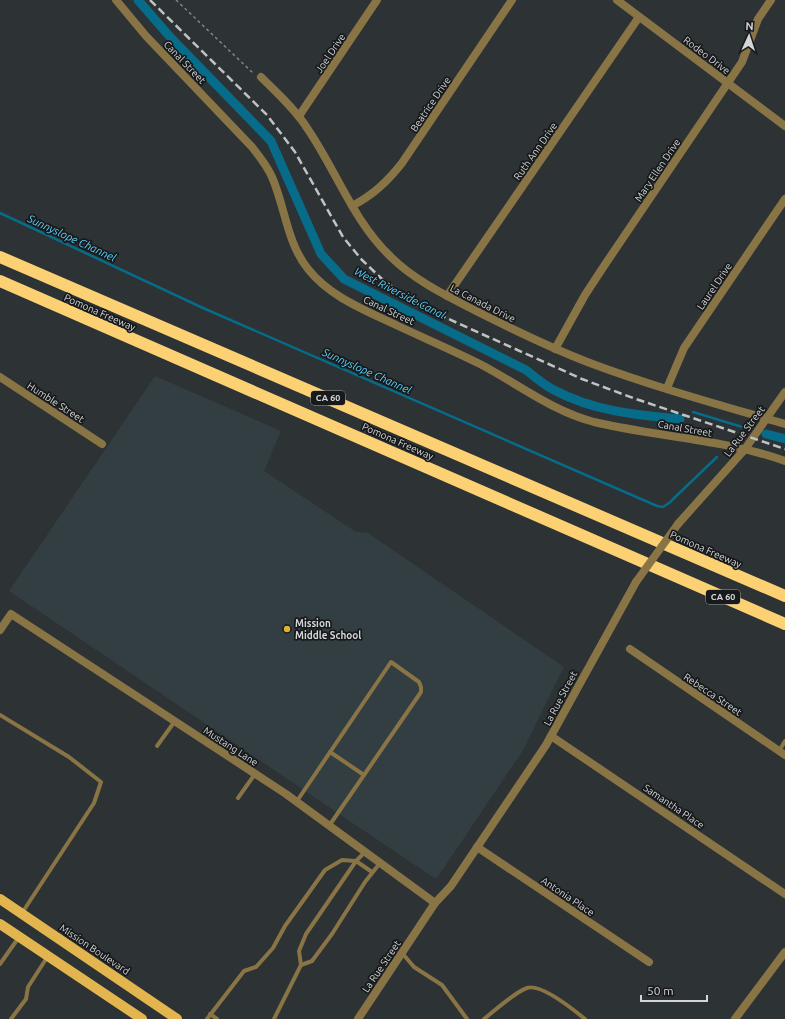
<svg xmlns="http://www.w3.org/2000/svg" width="785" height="1019" viewBox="0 0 785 1019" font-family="Ubuntu,sans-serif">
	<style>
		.built { fill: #333e43 }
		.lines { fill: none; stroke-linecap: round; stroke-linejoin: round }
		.stream { stroke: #066c8a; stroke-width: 2.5 }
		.canal { stroke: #066c8a; stroke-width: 9 }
		.path { stroke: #818587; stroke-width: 1.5; stroke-dasharray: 3 3; stroke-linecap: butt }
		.lane { stroke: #897446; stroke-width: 4 }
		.street { stroke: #897446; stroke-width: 8 }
		.primary { stroke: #e2b54e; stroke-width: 10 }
		.highway { stroke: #fcd173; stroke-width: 12 }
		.rail { stroke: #c0c3c5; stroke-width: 2.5; stroke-dasharray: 8 4; stroke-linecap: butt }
		.street-bridge { stroke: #897446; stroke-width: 8 }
		.poi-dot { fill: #e1af34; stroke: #17191a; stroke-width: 1.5 }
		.labels { text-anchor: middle; stroke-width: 3.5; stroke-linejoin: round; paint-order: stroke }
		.shield { fill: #17191a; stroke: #9b9d9f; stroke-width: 1 }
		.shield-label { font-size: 9px; font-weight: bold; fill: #d3d6d8 }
		.street-label { font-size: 10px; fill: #d3d6d8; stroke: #17191a }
		.poi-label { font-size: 10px; font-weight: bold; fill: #d3d6d8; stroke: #17191a; text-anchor: start }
		.water-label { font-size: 11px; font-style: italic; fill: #5ad2fe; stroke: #17191a }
	</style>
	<rect width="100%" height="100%" fill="#2d3234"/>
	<polygon class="built" points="155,376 281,431 264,471 356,532 368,533 564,667 522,752 437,878 434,878 9,591"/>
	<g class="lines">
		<g class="stream">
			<polyline points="0,213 203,308 657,506 663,507 669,503 717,457"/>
			<polyline points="693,412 749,429"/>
		</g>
		<g class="canal">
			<path d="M138,0L171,38L271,141L321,254L344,279L526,370C535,377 544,385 554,390C593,411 636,415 680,419"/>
			<polyline points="766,434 785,439"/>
		</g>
		<polyline class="path" points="176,0 253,73"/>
		<g class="lane">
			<polyline points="0,715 69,757 101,782 94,803 22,913"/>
			<polyline points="157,746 175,721"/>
			<polyline points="779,751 785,741"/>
			<polyline points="330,752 364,775"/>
			<polyline points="238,798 255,774"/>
			<polyline points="297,801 391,662 419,682 421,687 421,692 329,826"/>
			<polyline points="402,953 414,967 442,985 467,1019"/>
			<polyline points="0,964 19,937"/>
			<polyline points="301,965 299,951 306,934 356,861 372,872"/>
			<polyline points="210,1014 217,1019"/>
			<polyline points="11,1019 26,999 28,987 48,956"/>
			<polyline points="207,1019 244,971 256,967 273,948 285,926 325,870 342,860 356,861 365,852"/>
			<polyline points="274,1019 301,965 312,961 332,934 365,882 380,863"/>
			<path d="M484,1019C494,1011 515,992 527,988C541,983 574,1010 585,1019"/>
		</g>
		<g class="street">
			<path d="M116,0L146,36L252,147C260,157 267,166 272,177C285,207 287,243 308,269C330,297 365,310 396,325C424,338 452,350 480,364C518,384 552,411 594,422C657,437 724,439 785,461"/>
			<polyline points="617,0 785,126"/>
			<path d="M261,77C277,93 295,109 307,128C336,170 353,221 391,257C415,281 449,297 480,313C516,331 553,349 590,363C654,387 720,405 785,424"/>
			<polyline points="299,116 377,0"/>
			<path d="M352,206C373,195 387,182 402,163L512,0"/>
			<polyline points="447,296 639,17"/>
			<polyline points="555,349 585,295 604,266 742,62 758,19 771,0"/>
			<polyline points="0,377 102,444"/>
			<polyline points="667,388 684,348 785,199"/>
			<polyline points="678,524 745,449 785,392"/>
			<polyline points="0,630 11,614 286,794 435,903"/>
			<polyline points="630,649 785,755"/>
			<polyline points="551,736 785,894"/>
			<polyline points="477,847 649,962"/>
			<polyline points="358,1019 435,903 451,886 546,745 636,582"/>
			<polyline points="735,1019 785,952"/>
		</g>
		<g class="primary">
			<polyline points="0,899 177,1019"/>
			<polyline points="0,924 142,1019"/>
		</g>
		<g class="highway">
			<polyline points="0,257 785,596"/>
			<polyline points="0,281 785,624"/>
		</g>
		<polyline class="rail" points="150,0 267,115 295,152 343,237 362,260 383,280 406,297 433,312 582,379 633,398 785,449"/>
		<polyline class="street-bridge" points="636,582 678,524"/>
	</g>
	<circle class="poi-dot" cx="287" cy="629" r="4"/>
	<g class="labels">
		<g class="shield">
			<rect x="311" y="391" width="34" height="14" rx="3"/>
			<rect x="706" y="590" width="34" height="14" rx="3"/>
		</g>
		<g class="shield-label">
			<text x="328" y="401">CA 60</text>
			<text x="723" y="600">CA 60</text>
		</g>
		<g class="street-label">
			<text transform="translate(330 53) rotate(-56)" y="4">Joel Drive</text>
			<text transform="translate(707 55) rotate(37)" y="4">Rodeo Drive</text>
			<text transform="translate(185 62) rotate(46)" y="4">Canal Street</text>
			<text transform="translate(430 104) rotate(-56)" y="4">Beatrice Drive</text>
			<text transform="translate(535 151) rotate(-55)" y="4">Ruth Ann Drive</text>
			<text transform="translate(657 170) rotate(-56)" y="4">Mary Ellen Drive</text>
			<text transform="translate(714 286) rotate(-56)" y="4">Laurel Drive</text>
			<text transform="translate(483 303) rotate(27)" y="4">La Canada Drive</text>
			<text transform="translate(389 310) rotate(25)" y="4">Canal Street</text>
			<text transform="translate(100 312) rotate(24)" y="4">Pomona Freeway</text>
			<text transform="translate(56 402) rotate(33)" y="4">Humble Street</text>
			<text transform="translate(685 428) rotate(10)" y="4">Canal Street</text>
			<text transform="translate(744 431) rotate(-53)" y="4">La Rue Street</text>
			<text transform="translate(398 441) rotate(24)" y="4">Pomona Freeway</text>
			<text transform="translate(706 549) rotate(24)" y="4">Pomona Freeway</text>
			<text transform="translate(713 694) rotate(34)" y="4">Rebecca Street</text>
			<text transform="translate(560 698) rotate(-62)" y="4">La Rue Street</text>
			<text transform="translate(231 746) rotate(33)" y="4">Mustang Lane</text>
			<text transform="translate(674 806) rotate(34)" y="4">Samantha Place</text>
			<text transform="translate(568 896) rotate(34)" y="4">Antonia Place</text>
			<text transform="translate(95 949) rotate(34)" y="4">Mission Boulevard</text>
			<text transform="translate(381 966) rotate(-56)" y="4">La Rue Street</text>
		</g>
		<g class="poi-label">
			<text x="295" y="627">Mission<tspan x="295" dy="12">Middle School</tspan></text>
		</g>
		<g class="water-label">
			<text transform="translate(72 238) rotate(25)" y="4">Sunnyslope Channel</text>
			<text transform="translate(400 293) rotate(27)" y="4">West Riverside Canal</text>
			<text transform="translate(367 371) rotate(24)" y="4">Sunnyslope Channel</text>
		</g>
	</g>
	<g transform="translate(749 36) rotate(3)" stroke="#17191a" stroke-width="3" paint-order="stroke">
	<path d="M0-3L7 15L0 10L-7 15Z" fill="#d3d6d8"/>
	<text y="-6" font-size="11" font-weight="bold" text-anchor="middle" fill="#d3d6d8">N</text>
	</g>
	<path d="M641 995v6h66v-6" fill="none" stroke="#d3d6d8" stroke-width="2"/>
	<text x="647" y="995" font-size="12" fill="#d3d6d8" stroke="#17191a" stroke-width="3" paint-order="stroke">50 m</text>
</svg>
